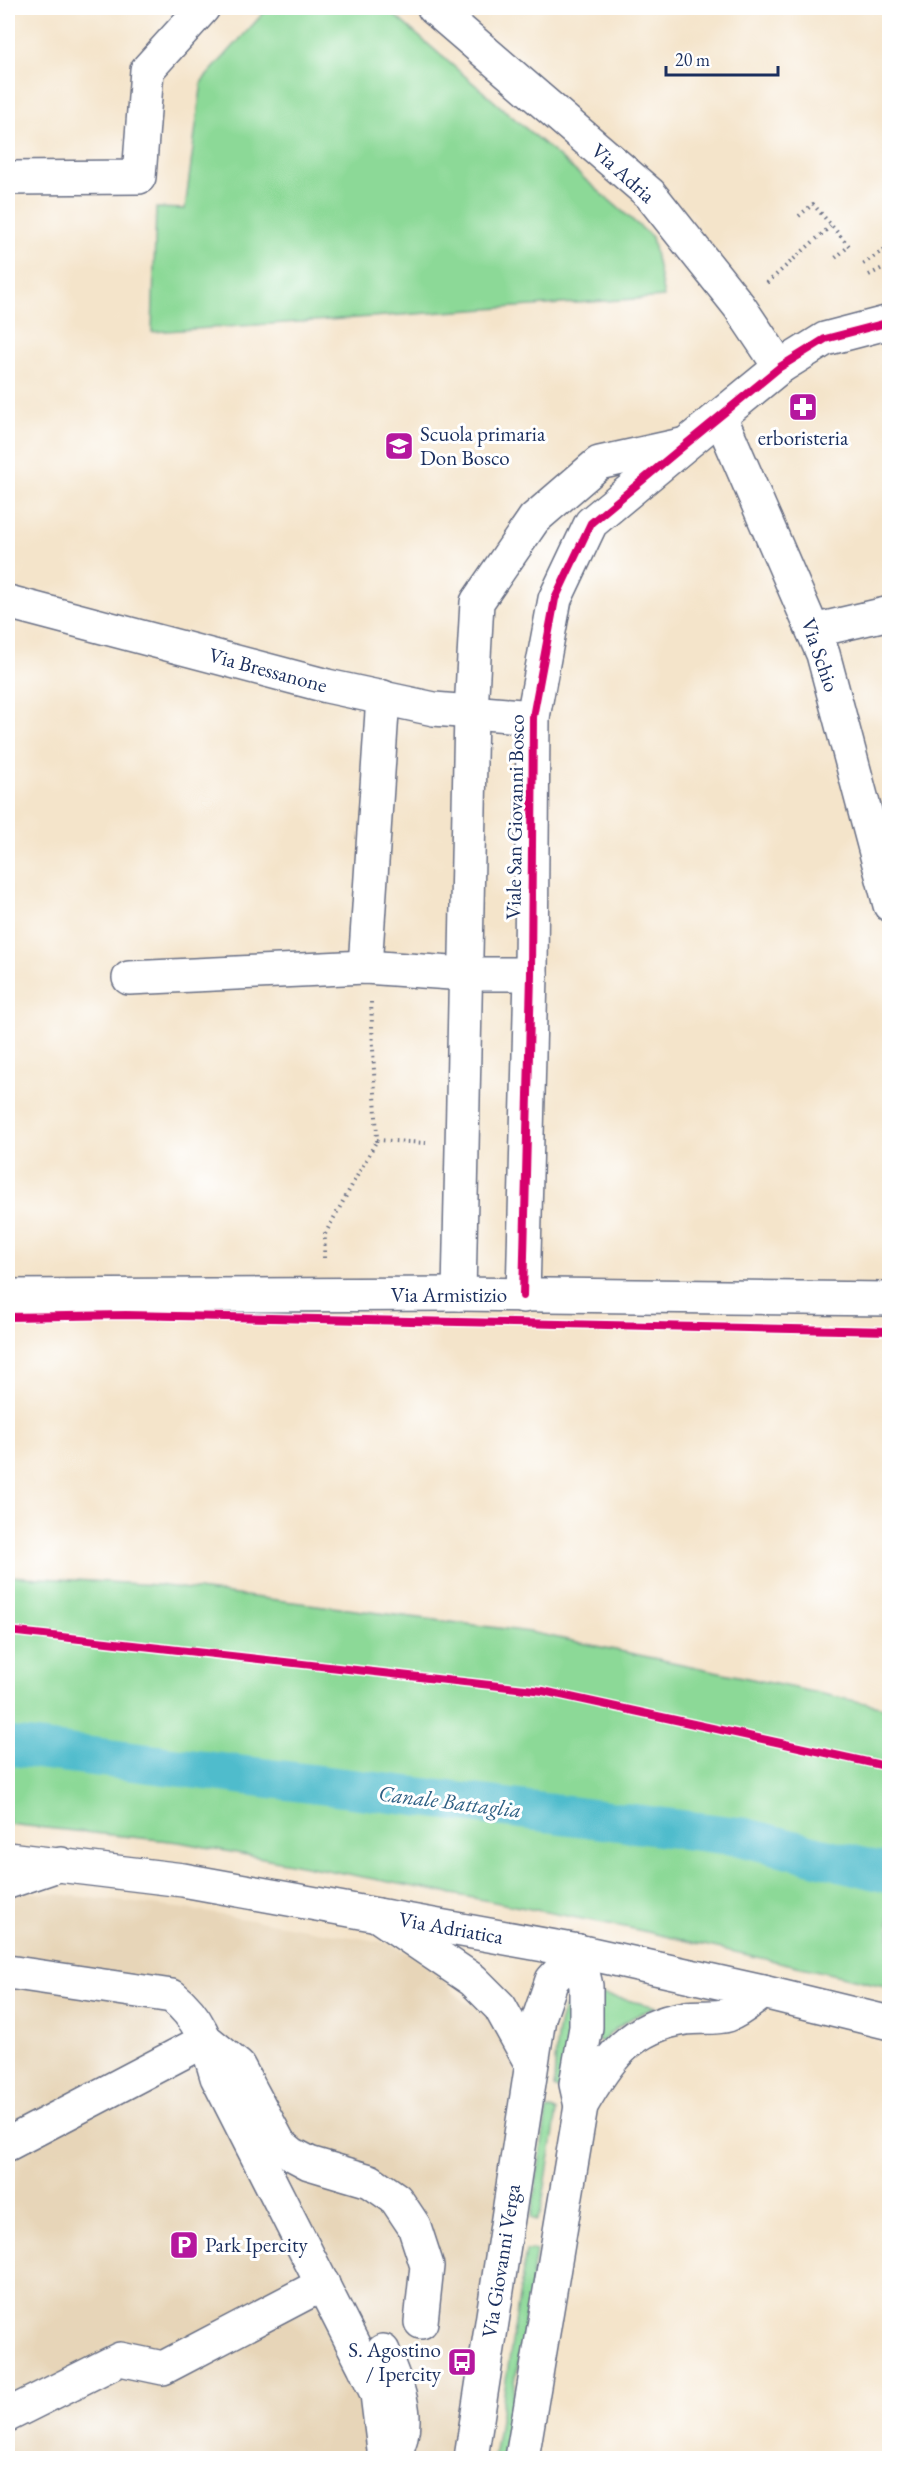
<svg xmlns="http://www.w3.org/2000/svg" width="897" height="2466" viewBox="0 0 897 2466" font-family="'EB Garamond',serif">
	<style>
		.built { fill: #e7d5b8 }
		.green { fill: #8cd997; stroke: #54847a; stroke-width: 1.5 }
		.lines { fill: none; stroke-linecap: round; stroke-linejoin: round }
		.canal { stroke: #50bccc; stroke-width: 39 }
		.minor-casing { stroke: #676e84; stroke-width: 36 }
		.major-casing { stroke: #676e84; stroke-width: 36 }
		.path { stroke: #676e84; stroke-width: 4; stroke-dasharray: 1.5 4.5; stroke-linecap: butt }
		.minor { stroke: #fff; stroke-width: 33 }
		.major { stroke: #fff; stroke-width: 33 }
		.cycleway-casing { stroke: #fff; stroke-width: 11 }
		.cycleway { stroke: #d6006c; stroke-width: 8 }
		.labels { text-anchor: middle; stroke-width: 6; stroke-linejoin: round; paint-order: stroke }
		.street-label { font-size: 21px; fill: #1b2f5e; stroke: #fff }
		.poi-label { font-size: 21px; fill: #1b2f5e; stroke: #fff; text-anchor: start }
		.water-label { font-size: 22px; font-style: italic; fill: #2e6084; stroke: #fff }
	</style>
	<rect width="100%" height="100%" fill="#fff"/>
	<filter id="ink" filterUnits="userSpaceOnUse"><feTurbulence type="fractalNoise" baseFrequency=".0167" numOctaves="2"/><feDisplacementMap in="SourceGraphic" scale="12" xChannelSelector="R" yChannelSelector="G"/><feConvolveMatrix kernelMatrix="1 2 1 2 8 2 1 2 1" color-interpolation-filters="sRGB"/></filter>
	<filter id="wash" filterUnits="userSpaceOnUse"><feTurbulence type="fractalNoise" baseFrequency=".008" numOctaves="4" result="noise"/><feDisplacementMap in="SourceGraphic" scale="24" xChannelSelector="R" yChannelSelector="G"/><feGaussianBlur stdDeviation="1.35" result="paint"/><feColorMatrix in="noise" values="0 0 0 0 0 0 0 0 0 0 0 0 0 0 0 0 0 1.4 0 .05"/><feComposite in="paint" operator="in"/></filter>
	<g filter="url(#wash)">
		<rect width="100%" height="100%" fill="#f4e4ca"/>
		<polygon class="built" points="8,1891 58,1894 186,1909 388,1943 430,1965 464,2002 496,2013 512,2054 520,2087 457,2458 8,2458"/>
		<g class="green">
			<polygon points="268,8 386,8 652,237 664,297 152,332 156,208 185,209 202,81"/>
			<polygon points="8,1576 157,1585 530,1632 889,1708 889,1987 625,1927 179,1842 8,1824"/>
			<path d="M601,1994L657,2007C635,2015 618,2024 602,2042L598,2040Z"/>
			<path d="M567,2005L571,2008L574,2020L560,2088L557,2089L554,2087C555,2070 555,2016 567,2005Z"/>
			<polygon points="552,2109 557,2112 541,2211 536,2221 531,2217 547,2110"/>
			<polygon points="526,2251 536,2251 503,2458 494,2458"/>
		</g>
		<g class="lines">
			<polyline class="canal" points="8,1746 743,1837 890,1874"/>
		</g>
	</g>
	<g filter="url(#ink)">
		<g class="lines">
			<g class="minor-casing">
				<g id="minor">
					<polyline points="434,8 650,194 739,306 780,367"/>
					<polyline points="8,178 139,177 147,70 203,8"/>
					<polyline points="720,416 823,654 890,905"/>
					<polyline points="8,602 327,686 434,709 533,717"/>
					<polyline points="813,631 890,613"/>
					<polyline points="365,967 383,697"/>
					<polyline points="129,978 365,967 465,974 531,974"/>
					<polyline points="459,1294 471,712 477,602 534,519 599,463 681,445"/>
					<polyline points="8,1296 459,1294 890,1299"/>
					<polyline points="523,1296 531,974 533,717 555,599 591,523 686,444 780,367 825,339 890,322"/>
					<polyline points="8,1882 61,1864"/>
					<polyline points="377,1915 473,1980 500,2007 531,2063"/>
					<polyline points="578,1951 586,1986 586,2027 576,2084 581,2106"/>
					<path d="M8,1972L172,1996C201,2019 207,2043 217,2077L364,2366L377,2394L385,2458"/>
					<polyline points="8,2144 206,2040 238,2066 279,2143 292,2154 309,2163 370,2181 396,2199 414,2226 427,2266 421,2322"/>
					<path d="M383,2351C398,2391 414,2418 393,2458"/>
					<polyline points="8,2415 120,2359 163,2368 323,2284"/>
					<polyline points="471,2458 539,2018 552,1980 578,1951"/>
					<path d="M522,2458L581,2106C607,2060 630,2026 686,2018C699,2016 716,2019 728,2015C740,2011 753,1999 763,1992"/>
				</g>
			</g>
			<g class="major-casing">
				<polyline id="major" points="8,1859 183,1880 578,1951 763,1992 890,2023"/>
			</g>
			<g class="path">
				<polyline points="799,216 813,204 849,246 834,259"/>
				<polyline points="863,264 890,246"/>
				<polyline points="869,275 890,264"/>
				<polyline points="767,283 833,224"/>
				<polyline points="371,1002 377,1140 426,1143"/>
				<polyline points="324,1258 325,1234 377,1140"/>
			</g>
			<use href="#minor" class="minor"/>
			<use href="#major" class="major"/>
			<g class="cycleway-casing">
				<g id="cycleway">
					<polyline points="523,1296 531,974 533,717 555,599 591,523 686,444 780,367 825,339 890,322"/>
					<polyline points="8,1317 126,1315 890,1331"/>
					<polyline points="8,1631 543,1691 890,1767"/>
				</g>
			</g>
			<use href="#cycleway" class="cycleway"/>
		</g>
	</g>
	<defs>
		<g id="pharmacy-square" transform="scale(1.5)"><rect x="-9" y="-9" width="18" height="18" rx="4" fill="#b5179e" stroke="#fff"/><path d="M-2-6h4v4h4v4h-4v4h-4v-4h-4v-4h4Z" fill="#fff"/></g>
		<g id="school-square" transform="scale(1.5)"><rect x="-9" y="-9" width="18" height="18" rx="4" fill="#b5179e" stroke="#fff"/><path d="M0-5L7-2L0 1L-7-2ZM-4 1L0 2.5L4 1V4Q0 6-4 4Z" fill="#fff"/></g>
		<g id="parking-square" transform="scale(1.5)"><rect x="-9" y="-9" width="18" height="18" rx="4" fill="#b5179e" stroke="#fff"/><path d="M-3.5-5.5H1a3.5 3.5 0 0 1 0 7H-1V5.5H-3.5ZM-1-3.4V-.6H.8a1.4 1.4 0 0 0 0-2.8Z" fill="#fff"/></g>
		<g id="bus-square" transform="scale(1.5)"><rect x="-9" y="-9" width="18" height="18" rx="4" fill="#b5179e" stroke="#fff"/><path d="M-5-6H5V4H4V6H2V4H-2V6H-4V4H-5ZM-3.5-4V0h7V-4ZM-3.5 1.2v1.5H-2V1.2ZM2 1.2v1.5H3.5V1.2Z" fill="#fff"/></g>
	</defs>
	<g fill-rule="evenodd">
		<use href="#pharmacy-square" x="803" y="407"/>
		<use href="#school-square" x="399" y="446"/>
		<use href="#parking-square" x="184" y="2245"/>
		<use href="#bus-square" x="462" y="2362"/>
	</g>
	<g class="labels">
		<g class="street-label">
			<text transform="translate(623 173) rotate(42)" y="7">Via Adria</text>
			<text transform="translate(820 655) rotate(71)" y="7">Via Schio</text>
			<text transform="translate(268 670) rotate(15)" y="7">Via Bressanone</text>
			<text transform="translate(515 817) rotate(-89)" y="7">Viale San Giovanni Bosco</text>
			<text x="449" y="1302">Via Armistizio</text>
			<text transform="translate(451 1928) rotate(10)" y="7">Via Adriatica</text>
			<text transform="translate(501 2261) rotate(-81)" y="7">Via Giovanni Verga</text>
		</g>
		<g class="poi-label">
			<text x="420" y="441">Scuola primaria<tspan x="420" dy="24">Don Bosco</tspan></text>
			<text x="803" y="445" text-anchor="middle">erboristeria</text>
			<text x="205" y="2252">Park Ipercity</text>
			<text x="441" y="2357" text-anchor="end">S. Agostino<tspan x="441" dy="24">/ Ipercity</tspan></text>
		</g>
		<g class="water-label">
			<text transform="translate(450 1801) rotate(7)" y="8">Canale Battaglia</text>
		</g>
	</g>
	<rect width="897" height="2466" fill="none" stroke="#fff" stroke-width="30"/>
	<path d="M666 66v9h112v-9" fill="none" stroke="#1b2f5e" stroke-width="3"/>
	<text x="675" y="66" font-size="18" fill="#1b2f5e" stroke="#ffffff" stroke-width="4.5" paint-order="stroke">20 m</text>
</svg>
